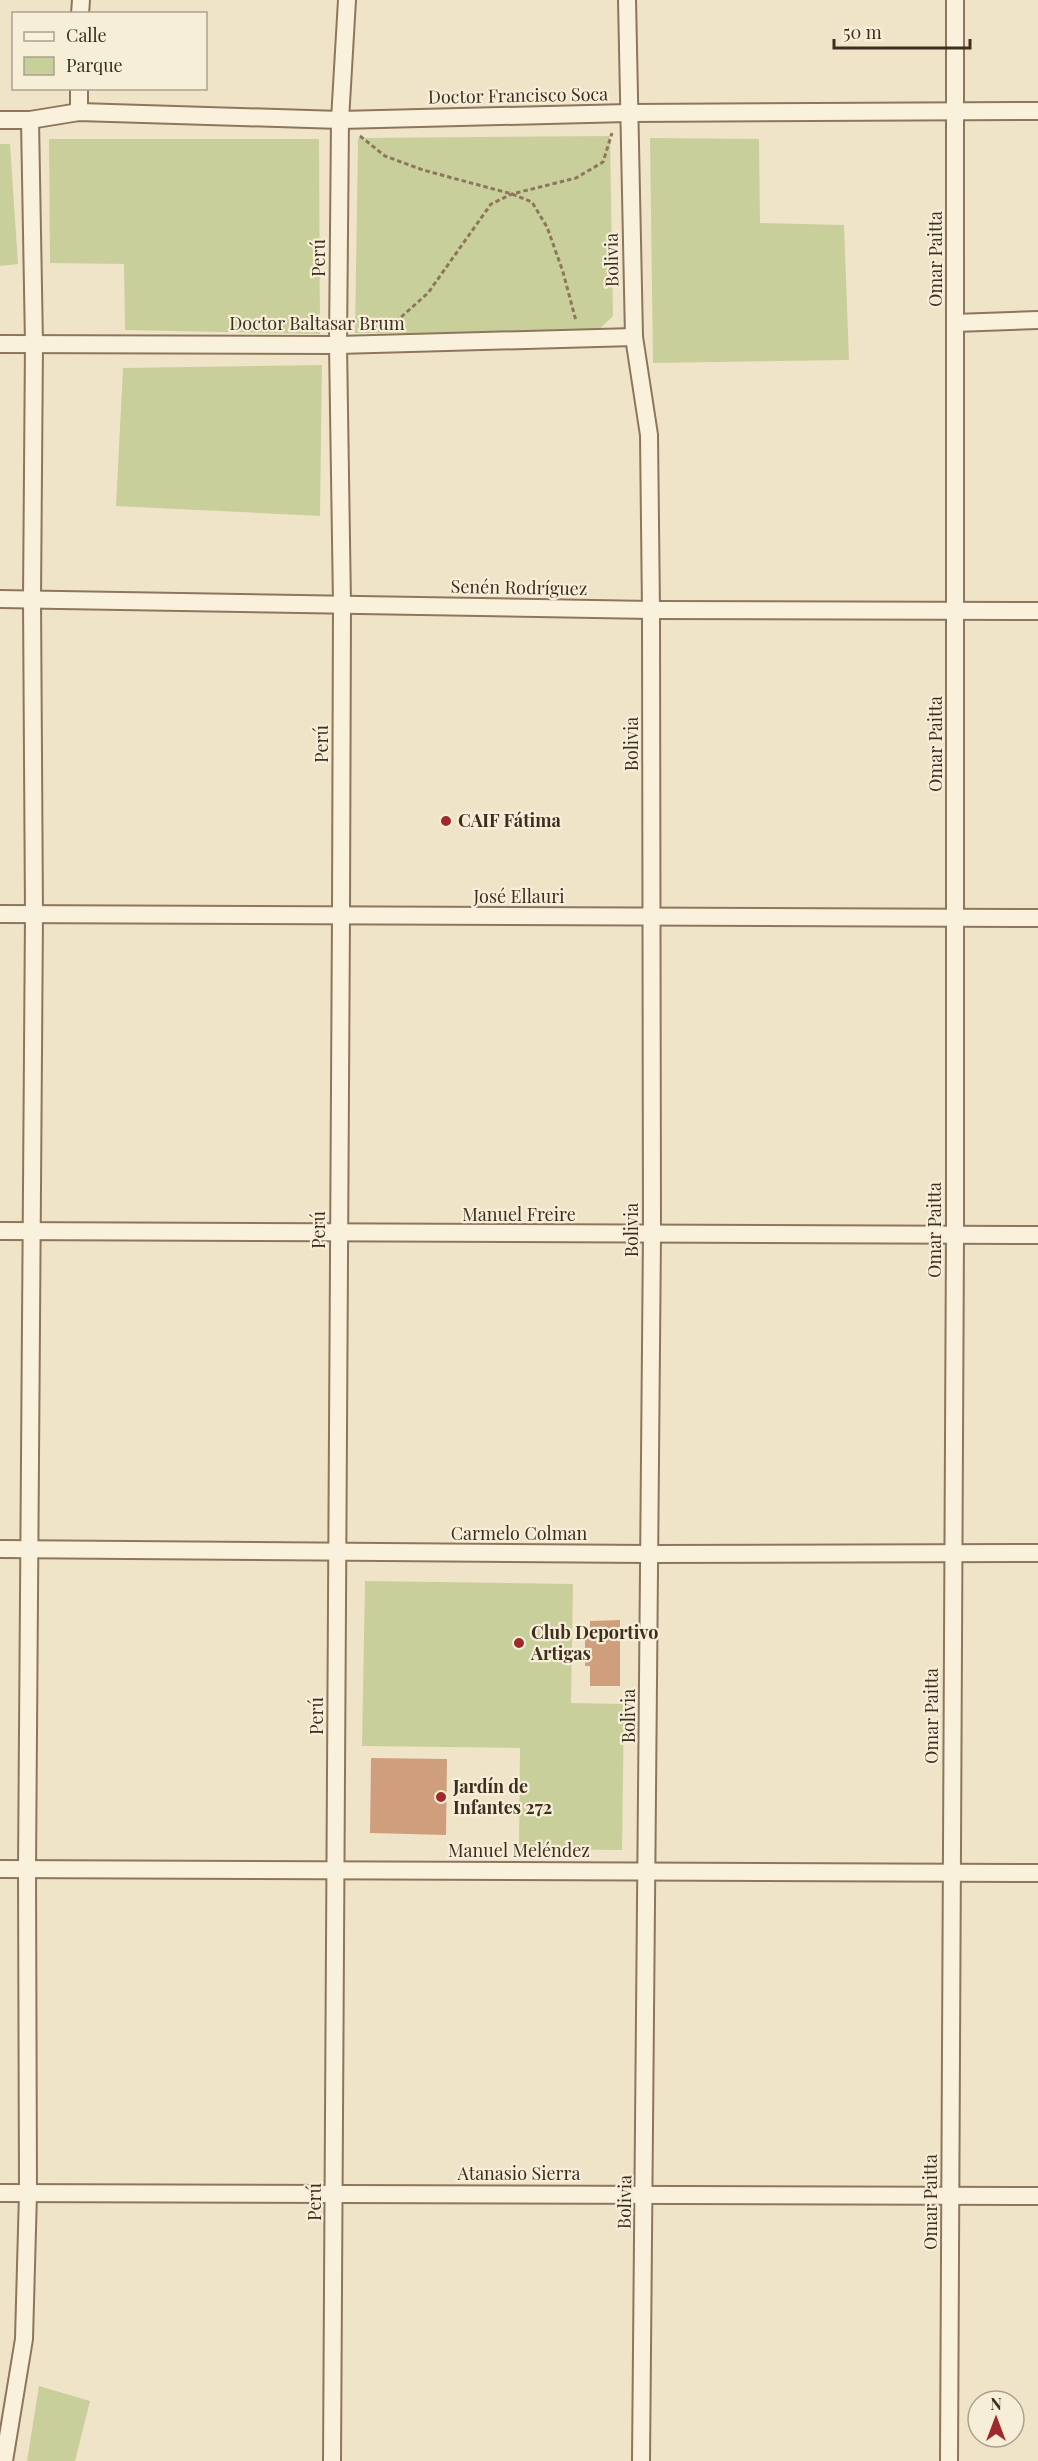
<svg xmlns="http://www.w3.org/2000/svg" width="1038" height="2461" viewBox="0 0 1038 2461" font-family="'Playfair Display',serif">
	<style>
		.green { fill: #c9cf9b }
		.building { fill: #cf9f7d }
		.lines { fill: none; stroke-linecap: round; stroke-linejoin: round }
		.street-casing { stroke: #8d765c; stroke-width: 20 }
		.path { stroke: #8d765c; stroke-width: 3; stroke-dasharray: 4.5 3; stroke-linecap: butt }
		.street { stroke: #faf1dc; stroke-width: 16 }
		.poi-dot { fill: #9e2a2b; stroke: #f7eed8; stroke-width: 2 }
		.labels { text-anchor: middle; stroke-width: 4.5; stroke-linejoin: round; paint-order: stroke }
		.street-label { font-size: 18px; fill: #3d2e20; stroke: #f7eed8 }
		.poi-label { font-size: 18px; font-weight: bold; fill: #3d2e20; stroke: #f7eed8; text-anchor: start }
	</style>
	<rect width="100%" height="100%" fill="#f0e4c8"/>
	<g class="green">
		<polygon points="610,136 613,316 594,334 355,333 358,138"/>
		<polygon points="650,138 759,139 760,223 844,225 849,360 653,363"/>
		<polygon points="49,139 319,139 320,334 125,330 124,264 50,263"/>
		<polygon points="0,144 10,144 18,264 0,266"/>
		<polygon points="322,365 320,516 116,506 123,368"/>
		<polygon points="365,1581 573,1584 571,1703 624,1704 622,1850 519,1849 520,1748 362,1746"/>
		<polygon points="39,2386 90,2401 75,2461 27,2461"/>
	</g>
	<g class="building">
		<polygon points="620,1620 620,1686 590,1686 590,1666 585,1666 585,1637 590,1637 590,1621"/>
		<polygon points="371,1758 447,1759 446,1835 370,1833"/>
	</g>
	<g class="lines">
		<g class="street-casing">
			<g id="street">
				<polyline points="627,0 634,337 649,435 651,610 652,1235 641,2461"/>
				<polyline points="80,14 81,0"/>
				<polyline points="79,112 79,88"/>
				<polyline points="0,120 30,120 79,112 340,120 628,113 1038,111"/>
				<polyline points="955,323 1038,320"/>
				<polyline points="0,344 338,345 634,337"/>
				<polyline points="0,599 651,610 1038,611"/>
				<polyline points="0,914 1038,918"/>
				<polyline points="0,1231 1038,1235"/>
				<polyline points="0,1549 648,1554 1038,1553"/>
				<polyline points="0,1869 1038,1873"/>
				<polyline points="0,2193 1038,2196"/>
				<polyline points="4,2461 24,2339 28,2193 27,1869 34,915 32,599 34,344 30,120"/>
				<polyline points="332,2461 341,916 342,604 338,345 340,120 347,0"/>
				<polyline points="949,2461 955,1235 955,0"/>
			</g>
		</g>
		<g class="path">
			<polyline points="360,136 385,156 423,170 512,194 532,202 547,227 563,272 576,321"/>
			<polyline points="390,327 428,293 491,204 512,194 576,178 603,162 612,133"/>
		</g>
		<use href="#street" class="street"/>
	</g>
	<g class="poi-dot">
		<circle cx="446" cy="821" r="6"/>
		<circle cx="519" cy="1643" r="6"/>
		<circle cx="441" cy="1797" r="6"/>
	</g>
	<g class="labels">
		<g class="street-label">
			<text transform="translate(518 96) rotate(-1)" y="6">Doctor Francisco Soca</text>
			<text transform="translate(319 258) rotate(-90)" y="6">Perú</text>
			<text transform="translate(936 259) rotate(-90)" y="6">Omar Paitta</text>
			<text transform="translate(612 260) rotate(-91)" y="6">Bolivia</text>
			<text x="317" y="330">Doctor Baltasar Brum</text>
			<text transform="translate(519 588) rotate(1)" y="6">Senén Rodríguez</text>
			<text transform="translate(322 744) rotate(-90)" y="6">Perú</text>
			<text transform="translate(632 744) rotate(-90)" y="6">Bolivia</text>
			<text transform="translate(936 744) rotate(-90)" y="6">Omar Paitta</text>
			<text x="519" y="903">José Ellauri</text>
			<text x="519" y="1221">Manuel Freire</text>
			<text transform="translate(319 1230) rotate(-90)" y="6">Perú</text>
			<text transform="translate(632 1230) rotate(-90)" y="6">Bolivia</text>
			<text transform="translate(935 1230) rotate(-90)" y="6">Omar Paitta</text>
			<text x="519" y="1540">Carmelo Colman</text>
			<text transform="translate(317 1716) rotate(-90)" y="6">Perú</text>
			<text transform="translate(629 1716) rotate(-90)" y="6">Bolivia</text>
			<text transform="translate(932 1716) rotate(-90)" y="6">Omar Paitta</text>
			<text x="519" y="1857">Manuel Meléndez</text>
			<text x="519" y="2180">Atanasio Sierra</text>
			<text transform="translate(315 2202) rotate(-90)" y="6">Perú</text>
			<text transform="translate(625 2202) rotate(-89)" y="6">Bolivia</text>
			<text transform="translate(931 2202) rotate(-90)" y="6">Omar Paitta</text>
		</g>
		<g class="poi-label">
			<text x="458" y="827">CAIF Fátima</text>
			<text x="531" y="1639">Club Deportivo<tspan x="531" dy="21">Artigas</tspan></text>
			<text x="453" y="1793">Jardín de<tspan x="453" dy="21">Infantes 272</tspan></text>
		</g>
	</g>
	<rect x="12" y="12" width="195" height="78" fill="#f7eed8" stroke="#ada18e" stroke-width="1.5"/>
	<rect x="24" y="32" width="30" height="9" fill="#faf1dc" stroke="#ada18e" stroke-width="1.5"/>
	<text x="66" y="42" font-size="18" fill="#3d2e20">Calle</text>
	<rect x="24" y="57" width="30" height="18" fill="#c9cf9b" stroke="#ada18e" stroke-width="1.5"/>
	<text x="66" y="72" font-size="18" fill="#3d2e20">Parque</text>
	<g transform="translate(996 2419)"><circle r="28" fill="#f7eed8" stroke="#ada18e" stroke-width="1.5"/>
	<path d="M0-4.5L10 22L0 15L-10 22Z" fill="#9e2a2b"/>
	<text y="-9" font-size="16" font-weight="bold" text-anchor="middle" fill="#3d2e20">N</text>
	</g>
	<path d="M834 39v9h136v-9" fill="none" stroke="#3d2e20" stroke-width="3"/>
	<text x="843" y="39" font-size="18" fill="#3d2e20" stroke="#f7eed8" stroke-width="4.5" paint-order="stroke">50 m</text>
</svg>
